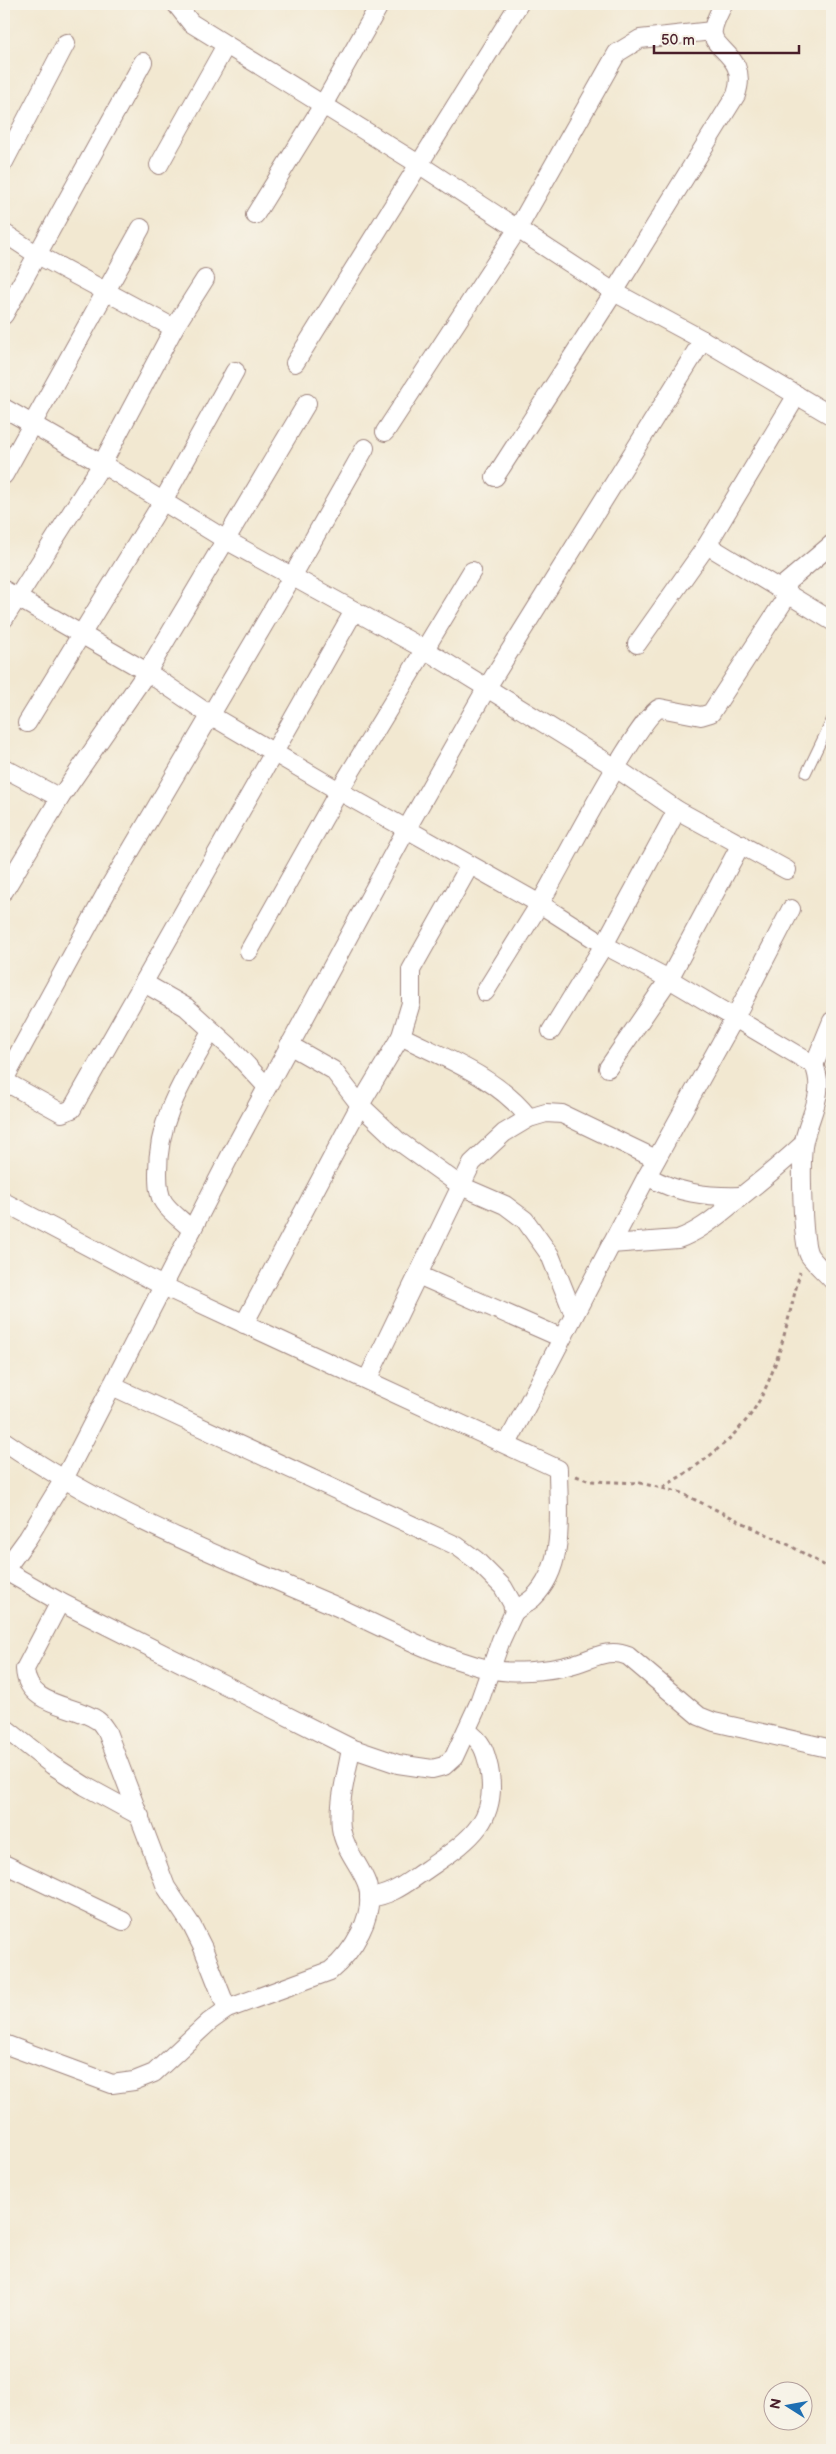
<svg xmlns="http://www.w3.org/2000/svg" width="836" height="2454" viewBox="0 0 836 2454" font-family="'Balsamiq Sans',sans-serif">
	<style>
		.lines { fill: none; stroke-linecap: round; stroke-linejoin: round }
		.lane-casing { stroke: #9e847e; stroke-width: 11 }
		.street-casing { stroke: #9e847e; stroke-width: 20 }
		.path { stroke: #9e847e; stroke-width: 3; stroke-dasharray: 4 4; stroke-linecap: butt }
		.lane { stroke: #fff; stroke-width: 9 }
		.street { stroke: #fff; stroke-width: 18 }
	</style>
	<rect width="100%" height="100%" fill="#f7f3e8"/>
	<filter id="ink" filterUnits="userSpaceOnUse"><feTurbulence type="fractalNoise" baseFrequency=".02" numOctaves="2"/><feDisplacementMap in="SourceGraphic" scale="10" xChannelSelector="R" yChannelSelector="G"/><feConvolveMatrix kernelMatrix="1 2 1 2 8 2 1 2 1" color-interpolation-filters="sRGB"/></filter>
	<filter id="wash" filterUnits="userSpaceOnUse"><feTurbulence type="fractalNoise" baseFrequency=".0096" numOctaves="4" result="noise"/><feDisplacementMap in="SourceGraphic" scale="20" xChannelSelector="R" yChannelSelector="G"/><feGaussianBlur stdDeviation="1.12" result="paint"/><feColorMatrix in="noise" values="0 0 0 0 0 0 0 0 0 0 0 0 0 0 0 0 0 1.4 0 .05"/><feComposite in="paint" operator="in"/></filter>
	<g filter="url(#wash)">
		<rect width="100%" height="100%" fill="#f2e8d1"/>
	</g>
	<g filter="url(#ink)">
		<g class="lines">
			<g class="lane-casing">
				<polyline id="lane" points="806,773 832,719"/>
			</g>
			<g class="street-casing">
				<g id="street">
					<polyline points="4,162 66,43"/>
					<polyline points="159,165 226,45"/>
					<polyline points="255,215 323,105 380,4"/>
					<polyline points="4,233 36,254 174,328"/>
					<polyline points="4,315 143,62"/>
					<polyline points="703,340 832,416"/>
					<polyline points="295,363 519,4"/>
					<polyline points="4,408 102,464 226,540 424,649 616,768 677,810 787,870"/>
					<polyline points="385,432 517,230 617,53 640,39 712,31"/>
					<polyline points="4,475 141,228"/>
					<path d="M495,477L614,292L736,95C750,55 709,50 713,30C714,21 720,12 723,4"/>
					<polyline points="707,545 832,621"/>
					<polyline points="780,588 832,544"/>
					<path d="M4,590L147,672L210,715L339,791L540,904L604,945L669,979L814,1065C826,1093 810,1114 804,1141C800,1157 802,1241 809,1255C815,1264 825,1272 832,1280"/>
					<polyline points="4,619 102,464 174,328 205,279"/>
					<polyline points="637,644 707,545 797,395"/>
					<polyline points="27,723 163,501 235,371"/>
					<polyline points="4,768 60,798"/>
					<polyline points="4,891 60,798 147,672 307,403"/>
					<polyline points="249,951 339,791 472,571"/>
					<polyline points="144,983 186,1007 229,1046 267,1087"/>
					<path d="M485,992C503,963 521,934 539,905C557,875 638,716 660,708L701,716L711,713L789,593"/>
					<polyline points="551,1031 604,945 677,810"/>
					<path d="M401,1036C446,1059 497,1077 529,1118"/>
					<polyline points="289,1045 333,1070 360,1105 397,1140 461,1186 505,1205 525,1220 550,1255 574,1315"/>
					<polyline points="814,1065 832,1021"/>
					<polyline points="608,1068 669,979 741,844"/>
					<polyline points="4,1080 111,884 292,577 365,448"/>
					<polyline points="4,1081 62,1113 72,1109 354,611"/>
					<path d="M647,1176C677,1193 706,1197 741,1196"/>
					<path d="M4,1202L163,1286L558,1469C558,1511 567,1565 533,1598C527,1603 520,1607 514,1612"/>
					<path d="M192,1230C183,1221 171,1213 164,1203C158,1195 158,1183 158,1173C157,1118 185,1078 211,1031"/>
					<path d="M611,1244L678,1239C701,1231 718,1215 737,1200C759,1182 782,1164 803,1144"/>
					<polyline points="418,1275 562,1338"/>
					<polyline points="244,1324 360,1105 401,1036 411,1003 411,970 470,865"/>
					<polyline points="367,1380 472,1163 504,1133 529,1118 546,1113 562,1114 656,1159"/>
					<path d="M4,1441C105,1511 219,1556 331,1604C383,1627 432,1655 488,1669C510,1674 548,1671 570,1665C591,1660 607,1647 628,1656L699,1716L714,1722L832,1749"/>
					<polyline points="507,1444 647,1176 734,1019 791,909"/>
					<polyline points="4,1570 60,1602 351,1748 398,1764 432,1769 444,1766 454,1757 478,1705 501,1640 514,1612 512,1603 503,1587 476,1560 457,1546 112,1386"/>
					<polyline points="4,1571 28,1538 64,1479 231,1154 406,830 486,689 703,340 614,292 420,165 191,23 176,4"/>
					<path d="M60,1602L25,1669C27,1707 74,1704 97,1720C101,1722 104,1728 107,1732L166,1887L192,1926L203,1948L227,2009"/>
					<polyline points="4,1727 52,1765 85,1786 140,1816"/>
					<polyline points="4,1864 123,1921"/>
					<path d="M369,1898C393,1895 406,1883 426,1870C466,1842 500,1823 489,1768C485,1750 482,1741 467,1731"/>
					<path d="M4,2044L112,2084L134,2081L154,2073L209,2022L227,2009L330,1971C352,1953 377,1915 367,1884C360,1865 344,1849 341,1828C338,1802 347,1774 351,1748"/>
				</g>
			</g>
			<g class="path">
				<polyline points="576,1476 590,1481 640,1483 679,1492 789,1545 832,1570"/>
				<path d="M663,1487C694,1469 725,1447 748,1418C777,1380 788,1318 800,1272"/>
			</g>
			<use href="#lane" class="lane"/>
			<use href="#street" class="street"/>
		</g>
	</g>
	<rect width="836" height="2454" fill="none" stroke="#f7f3e8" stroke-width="20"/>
	<g transform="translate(788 2406) rotate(281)"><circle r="24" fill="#f7f3e8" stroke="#b29e9c"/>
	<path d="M0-4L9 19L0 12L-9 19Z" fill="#1f6fb2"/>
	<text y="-8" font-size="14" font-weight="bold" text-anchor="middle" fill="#4a1f2b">N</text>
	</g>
	<path d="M654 45v8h145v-8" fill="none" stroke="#4a1f2b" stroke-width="2.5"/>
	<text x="661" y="45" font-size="15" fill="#4a1f2b" stroke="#f7f3e8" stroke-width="4" paint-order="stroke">50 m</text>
</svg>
